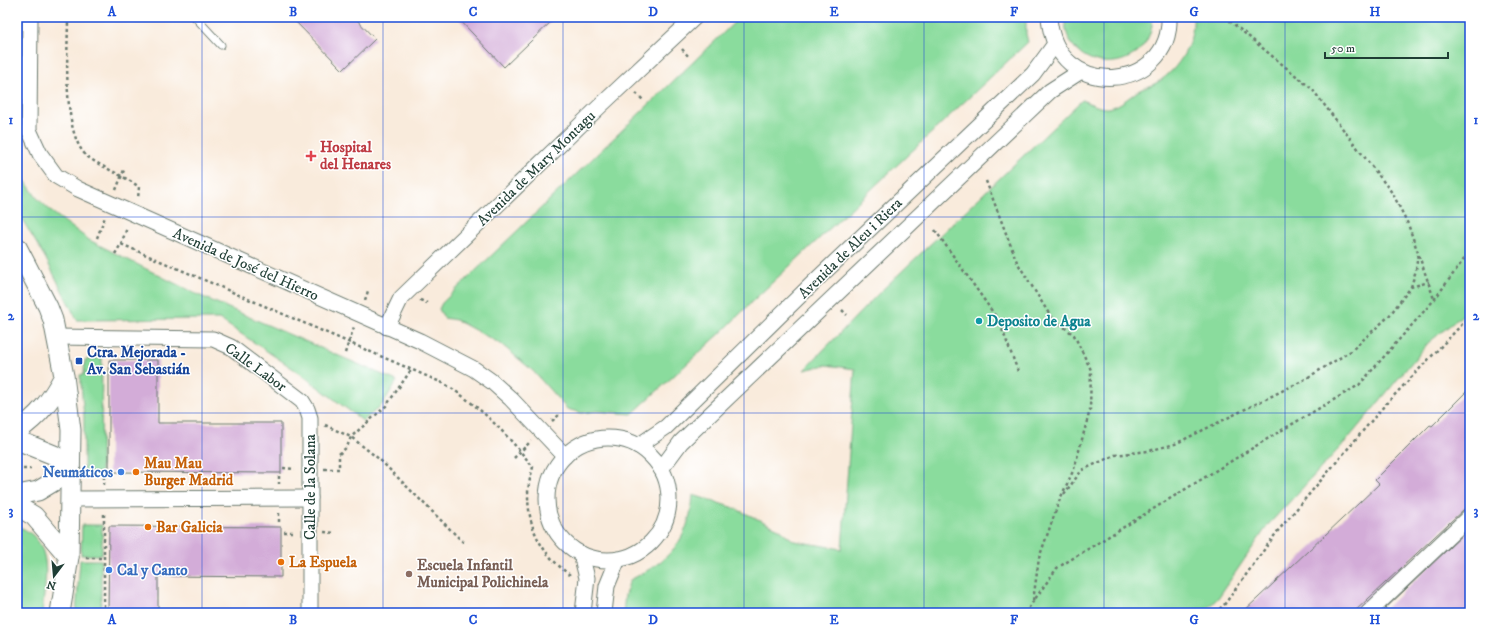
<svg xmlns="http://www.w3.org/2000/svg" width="1487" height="630" viewBox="0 0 1487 630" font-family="'IM FELL DW Pica',serif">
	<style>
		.green { fill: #8adc9d; stroke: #548c68 }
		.building { fill: #d3acd8 }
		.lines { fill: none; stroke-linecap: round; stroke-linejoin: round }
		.service-casing { stroke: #6b7a6f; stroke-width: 9 }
		.minor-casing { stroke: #6b7a6f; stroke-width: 17 }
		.tertiary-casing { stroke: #6b7a6f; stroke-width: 21 }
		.path { stroke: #6b7a6f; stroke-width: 2.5; stroke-dasharray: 3 3; stroke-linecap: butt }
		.service { stroke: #fff; stroke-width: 7 }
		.minor { stroke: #fff; stroke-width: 15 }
		.tertiary { stroke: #fff; stroke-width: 19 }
		.grid { fill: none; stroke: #1d4ed8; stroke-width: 1; stroke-opacity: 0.55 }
		.health-dot { fill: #e0444e; stroke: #fff; stroke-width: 1.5 }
		.culture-dot { fill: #0f9aa8; stroke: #fff; stroke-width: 1.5 }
		.transit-dot { fill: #1a4fb4; stroke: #fff; stroke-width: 1.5 }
		.shop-dot { fill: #3f7fe0; stroke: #fff; stroke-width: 1.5 }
		.food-dot { fill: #e8710a; stroke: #fff; stroke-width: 1.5 }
		.education-dot { fill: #8d6e63; stroke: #fff; stroke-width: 1.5 }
		.labels { text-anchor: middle; stroke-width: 3; stroke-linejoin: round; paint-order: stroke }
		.health-label { font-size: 15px; font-weight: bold; fill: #be3a42; stroke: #fff; text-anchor: start }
		.street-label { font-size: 15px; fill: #1f3d34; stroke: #fff }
		.culture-label { font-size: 15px; font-weight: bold; fill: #0d838f; stroke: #fff; text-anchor: start }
		.transit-label { font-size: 15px; font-weight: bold; fill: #164399; stroke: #fff; text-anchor: start }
		.food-label { font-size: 15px; font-weight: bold; fill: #c56008; stroke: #fff; text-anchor: start }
		.shop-label { font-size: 15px; font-weight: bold; fill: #366cbe; stroke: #fff; text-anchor: end }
		.education-label { font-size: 15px; font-weight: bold; fill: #785e54; stroke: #fff; text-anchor: start }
		.neatline { fill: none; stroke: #1d4ed8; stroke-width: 1.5 }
		.grid-label { font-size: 13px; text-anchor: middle; font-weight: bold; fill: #1d4ed8 }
	</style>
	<rect width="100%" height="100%" fill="#fff"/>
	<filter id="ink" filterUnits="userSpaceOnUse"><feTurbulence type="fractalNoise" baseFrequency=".025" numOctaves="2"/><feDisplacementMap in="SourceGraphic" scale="8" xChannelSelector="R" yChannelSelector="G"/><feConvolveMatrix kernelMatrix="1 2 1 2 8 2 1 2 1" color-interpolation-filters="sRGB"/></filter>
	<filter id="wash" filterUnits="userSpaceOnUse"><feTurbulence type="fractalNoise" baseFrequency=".012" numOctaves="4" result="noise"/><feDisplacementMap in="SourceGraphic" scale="16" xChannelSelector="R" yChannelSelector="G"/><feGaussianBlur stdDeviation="0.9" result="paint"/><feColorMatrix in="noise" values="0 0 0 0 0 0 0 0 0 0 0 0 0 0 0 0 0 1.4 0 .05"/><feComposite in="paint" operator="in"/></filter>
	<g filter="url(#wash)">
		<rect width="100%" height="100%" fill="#f9ebdc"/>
		<g class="green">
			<polygon points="740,17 1021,17 1026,22 1026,34 1028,42 758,296 724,330 632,414 597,411 582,413 567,409 533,371 501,344 456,320 444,318 439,309 442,303"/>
			<path d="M1065,17H1153C1150,80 1062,75 1065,17Z"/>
			<path d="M1193,17H1470V309L1428,343L1347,440L1268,525L1218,598L1202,613H623L625,595L630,580C670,560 689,541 693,495L734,508L779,529L794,541L842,549L855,369L826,365L804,370L878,294L1082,100C1089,103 1101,109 1109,108C1120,106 1129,97 1138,91C1145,87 1152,86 1158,82C1179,69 1195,42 1193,17Z"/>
			<polygon points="17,169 37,198 53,213 89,240 196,294 397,381 382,405 363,421 298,372 219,319 77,320 46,259 17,211"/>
			<polygon points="102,358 101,473 84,473 84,416 80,375 84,374 85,360"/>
			<polygon points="82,525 102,525 102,555 81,555"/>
			<path d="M17,526C56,540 45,581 42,613H17Z"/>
			<polygon points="80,560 101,560 101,613 76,613"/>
		</g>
		<g id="blocks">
			<g class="building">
				<polygon points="291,17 354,17 375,39 343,70"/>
				<polygon points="457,17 556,17 504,67"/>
				<polygon points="109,360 158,360 158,423 281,423 281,473 109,472"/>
				<polygon points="1470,388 1470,507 1464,509 1353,613 1242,613 1358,504 1379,484 1375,480 1430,425 1432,426"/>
				<polygon points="109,526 281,527 281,577 158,576 158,613 108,613"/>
				<polygon points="1470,528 1470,613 1388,613 1385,609"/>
			</g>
		</g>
	</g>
	<g filter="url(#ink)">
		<use href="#blocks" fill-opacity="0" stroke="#6b7a6f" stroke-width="1"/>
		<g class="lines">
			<g class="service-casing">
				<polyline id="service" points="195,17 221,45"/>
			</g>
			<g class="minor-casing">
				<g id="minor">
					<polyline points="30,17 29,130 40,154 56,176 78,189 420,341 474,369 491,381 511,399 565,456"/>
					<path d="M1049,17C1055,103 1172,92 1169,17"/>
					<polyline points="387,327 401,298 599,107 695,17"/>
					<polyline points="55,337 213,339 231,347 302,401 307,409 310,418 310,613"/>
					<circle cx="608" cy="499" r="61"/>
					<polyline points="638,446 666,427 815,281 1033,74 1055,44"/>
					<polyline points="661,469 681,442 1050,91 1081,71"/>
					<polyline points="70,499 310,498"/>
					<polyline points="581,554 587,578 583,613"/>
					<polyline points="604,613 607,586 618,559"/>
					<polyline points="1368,613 1470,516"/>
				</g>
			</g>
			<g class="tertiary-casing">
				<g id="tertiary">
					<polyline points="17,247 48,307 53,320 64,376 71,430 69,557 60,613"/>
					<path d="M17,431C39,416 52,399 64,376"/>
					<polyline points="17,440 54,455 71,471 38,491 17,495"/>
					<polyline points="17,506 34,516 69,557"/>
				</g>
			</g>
			<g class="path">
				<path d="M68,17C68,50 61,136 88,157C103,168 123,175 139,187L138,199"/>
				<polyline points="1225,17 1312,89 1393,194 1408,224 1434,299"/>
				<polyline points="682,49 689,57"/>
				<polyline points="636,93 644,101"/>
				<polyline points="986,181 1017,262 1051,317 1074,335 1091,370 1090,410 1074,469 1060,499 1039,558 1033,601"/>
				<polyline points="116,190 124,170"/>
				<polyline points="935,230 999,321 1019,374"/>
				<polyline points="97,238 105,217"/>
				<polyline points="121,244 127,228"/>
				<path d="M115,254L121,244L445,384C482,408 505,432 533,467C531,475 528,485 528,494C528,530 542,554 570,575"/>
				<polyline points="1411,287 1416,270 1418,252"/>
				<polyline points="365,300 368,291"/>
				<polyline points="420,300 427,303"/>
				<polyline points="842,310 847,315"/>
				<polyline points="345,353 354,327"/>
				<polyline points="552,421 559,415"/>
				<polyline points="325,425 351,437 379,459 465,544"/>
				<polyline points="514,458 531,441"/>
				<polyline points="283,468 295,469"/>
				<polyline points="17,469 31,469"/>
				<polyline points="324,469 339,469 339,454 347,447 351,437 386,406 411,370"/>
				<polyline points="104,476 104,485"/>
				<polyline points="279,476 279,484"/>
				<polyline points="1064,494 1082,470 1115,455 1148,451 1175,444 1302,381 1351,351 1389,316 1411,287 1429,282"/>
				<polyline points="279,513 279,524"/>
				<polyline points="104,514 104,613"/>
				<polyline points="284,532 295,532"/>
				<polyline points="324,532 335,533"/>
				<polyline points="86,558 104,558"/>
				<polyline points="1025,613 1057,568 1277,433 1359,385 1434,300 1470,251"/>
				<polyline points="1215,613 1224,605 1277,532 1384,406 1470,316"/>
			</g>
			<use href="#service" class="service"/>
			<use href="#minor" class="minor"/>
			<use href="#tertiary" class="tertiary"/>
		</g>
	</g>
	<path class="grid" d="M202,17V613M383,17V613M563,17V613M744,17V613M924,17V613M1104,17V613M1285,17V613M17,217H1470M17,413H1470"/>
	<path class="health-dot" d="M309 150h4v4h4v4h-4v4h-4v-4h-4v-4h4z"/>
	<circle class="culture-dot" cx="979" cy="321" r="4"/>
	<rect class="transit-dot" x="75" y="357" width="8" height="8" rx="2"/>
	<g class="shop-dot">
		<circle cx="121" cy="472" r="4"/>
		<circle cx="109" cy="570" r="4"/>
	</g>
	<g class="food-dot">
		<circle cx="136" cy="472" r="4"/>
		<circle cx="148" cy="527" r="4"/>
		<circle cx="281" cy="562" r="4"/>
	</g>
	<circle class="education-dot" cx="409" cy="574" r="4"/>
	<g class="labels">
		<g class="health-label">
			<text x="320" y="152">Hospital<tspan x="320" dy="17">del Henares</tspan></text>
		</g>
		<g class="street-label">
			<text transform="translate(536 168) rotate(-44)" y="5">Avenida de Mary Montagu</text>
			<text transform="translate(850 248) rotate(-44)" y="5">Avenida de Aleu i Riera</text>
			<text transform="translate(246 264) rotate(24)" y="5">Avenida de José del Hierro</text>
			<text transform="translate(256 367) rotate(36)" y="5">Calle Labor</text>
			<text transform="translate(310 487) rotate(-90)" y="5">Calle de la Solana</text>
		</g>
		<g class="culture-label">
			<text x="987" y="326">Deposito de Agua</text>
		</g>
		<g class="transit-label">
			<text x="87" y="357">Ctra. Mejorada -<tspan x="87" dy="17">Av. San Sebastián</tspan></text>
		</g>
		<g class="food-label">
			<text x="144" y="468">Mau Mau<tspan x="144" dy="17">Burger Madrid</tspan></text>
			<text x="156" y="532">Bar Galicia</text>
			<text x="289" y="567">La Espuela</text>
		</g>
		<g class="shop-label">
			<text x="113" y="477">Neumáticos</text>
			<text x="117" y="575" text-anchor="start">Cal y Canto</text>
		</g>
		<g class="education-label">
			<text x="417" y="570">Escuela Infantil<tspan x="417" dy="17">Municipal Polichinela</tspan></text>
		</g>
	</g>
	<rect width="1487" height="630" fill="none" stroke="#fff" stroke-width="44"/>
	<g transform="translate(54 576) rotate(196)" stroke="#ffffff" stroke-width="3" paint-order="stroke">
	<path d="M0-3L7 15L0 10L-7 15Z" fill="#1f3d34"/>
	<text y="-6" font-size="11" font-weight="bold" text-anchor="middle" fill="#1f3d34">N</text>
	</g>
	<path d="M1325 52v6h123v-6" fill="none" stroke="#1f3d34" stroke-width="2"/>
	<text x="1331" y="52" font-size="12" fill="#1f3d34" stroke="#ffffff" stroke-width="3" paint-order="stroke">50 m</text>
	<rect x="22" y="22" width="1443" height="586" class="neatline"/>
	<g class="grid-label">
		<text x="112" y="16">A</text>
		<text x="293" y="16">B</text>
		<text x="473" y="16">C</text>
		<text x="653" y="16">D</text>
		<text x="834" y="16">E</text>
		<text x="1014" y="16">F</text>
		<text x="1194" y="16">G</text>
		<text x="1375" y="16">H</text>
		<text x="11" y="124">1</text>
		<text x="1476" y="124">1</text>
		<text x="11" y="320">2</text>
		<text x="1476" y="320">2</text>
		<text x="11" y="515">3</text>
		<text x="1476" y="515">3</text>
		<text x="112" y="624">A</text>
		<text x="293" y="624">B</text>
		<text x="473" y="624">C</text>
		<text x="653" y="624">D</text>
		<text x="834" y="624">E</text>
		<text x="1014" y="624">F</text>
		<text x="1194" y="624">G</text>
		<text x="1375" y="624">H</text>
	</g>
</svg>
